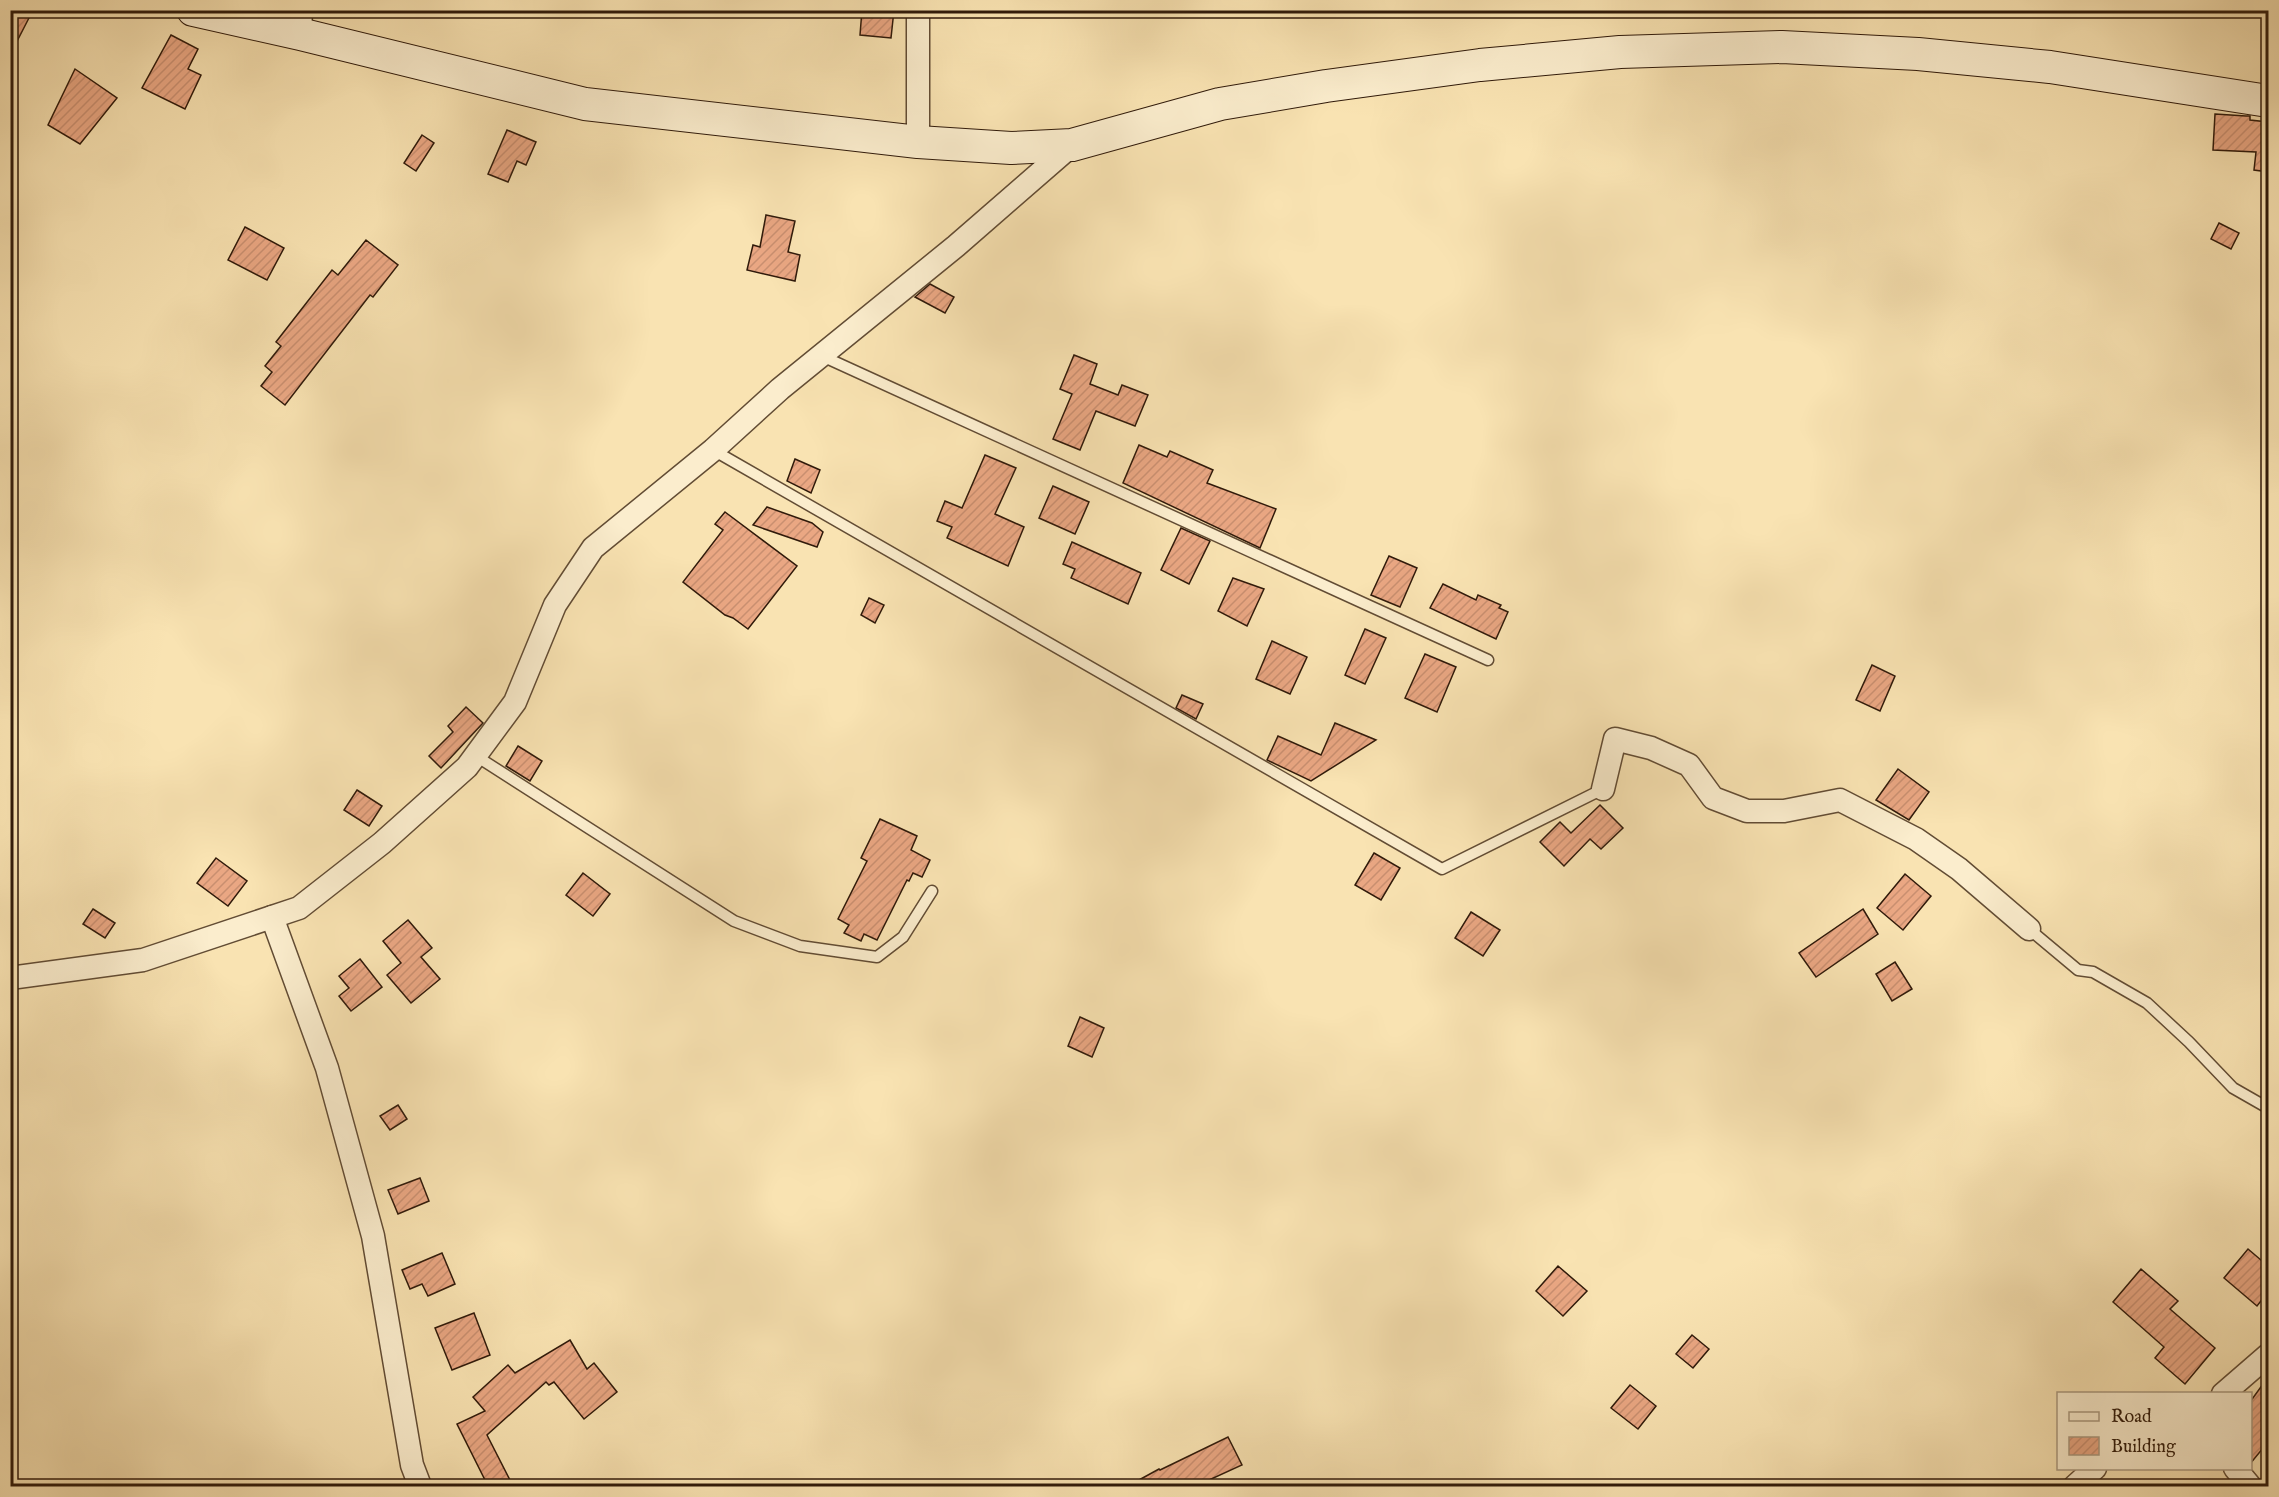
<svg xmlns="http://www.w3.org/2000/svg" width="2279" height="1497" viewBox="0 0 2279 1497" font-family="'IM FELL English',serif">
	<style>
		.building { fill: url(#building-hatch); stroke: #301a0a; stroke-width: 1.5 }
		.lines { fill: none; stroke-linecap: round; stroke-linejoin: round }
		.lane-casing { stroke: #624c34; stroke-width: 13 }
		.street-casing { stroke: #624c34; stroke-width: 25 }
		.secondary-casing { stroke: #301a0a; stroke-width: 34 }
		.lane { stroke: #fbedcd; stroke-width: 10 }
		.street { stroke: #fbedcd; stroke-width: 22 }
		.secondary { stroke: #fbedcd; stroke-width: 32 }
	</style>
	<defs>
		<pattern id="building-hatch" width="6" height="6" patternUnits="userSpaceOnUse" patternTransform="scale(1.5)"><rect width="6" height="6" fill="#eaa783"/><path d="M-1 1l2-2M0 6l6-6M5 7l2-2" fill="none" stroke="#c98f70"/></pattern>
	</defs>
	<rect width="100%" height="100%" fill="#f9e3b2"/>
	<filter id="stains"><feTurbulence type="fractalNoise" baseFrequency=".00333" numOctaves="4"/><feColorMatrix values="0 0 0 0 .2 0 0 0 0 .09 0 0 0 0 .02 0 0 0 .5 -.17"/></filter>
	<radialGradient id="worn" r=".72"><stop offset=".6" stop-color="#630" stop-opacity="0"/><stop offset="1" stop-color="#630" stop-opacity=".3"/></radialGradient>
	<g class="building">
		<polygon points="10,10 33,10 10,55"/>
		<polygon points="862,10 894,10 891,38 860,35"/>
		<polygon points="171,35 198,49 188,69 201,75 185,109 142,88"/>
		<polygon points="75,69 117,98 80,144 48,125"/>
		<polygon points="2215,114 2246,116 2250,116 2250,120 2268,122 2268,172 2254,170 2256,152 2213,150"/>
		<polygon points="507,130 536,142 526,165 517,161 508,182 488,174"/>
		<polygon points="422,135 434,143 416,171 404,163"/>
		<polygon points="766,215 795,221 788,252 800,255 795,281 747,270 753,245 760,247"/>
		<polygon points="2219,223 2239,233 2231,249 2211,239"/>
		<polygon points="245,227 284,248 267,280 228,260"/>
		<polygon points="366,240 398,265 373,297 370,295 285,405 261,386 272,372 265,366 281,346 276,342 332,270 338,275"/>
		<polygon points="930,284 954,297 945,313 915,297"/>
		<polygon points="1074,355 1097,364 1090,384 1118,395 1122,385 1148,395 1135,426 1096,411 1080,450 1053,439 1072,394 1060,389"/>
		<polygon points="1139,445 1167,457 1170,451 1213,470 1207,483 1276,509 1260,548 1123,483"/>
		<polygon points="985,455 1016,468 995,514 1024,527 1008,566 947,538 952,527 937,521 945,501 962,508"/>
		<polygon points="795,459 820,470 811,493 787,481"/>
		<polygon points="1053,486 1089,502 1075,534 1039,518"/>
		<polygon points="767,507 812,523 823,532 817,547 753,525"/>
		<polygon points="725,512 797,566 748,629 733,618 725,615 683,582 723,530 715,524"/>
		<polygon points="1181,528 1210,541 1189,584 1161,570"/>
		<polygon points="1072,542 1141,573 1128,604 1071,578 1075,569 1063,564"/>
		<polygon points="1389,556 1417,568 1400,607 1371,595"/>
		<polygon points="1233,578 1264,589 1247,626 1218,611"/>
		<polygon points="1443,584 1476,600 1478,595 1501,605 1499,608 1508,612 1496,639 1430,608"/>
		<polygon points="869,598 884,605 875,623 861,615"/>
		<polygon points="1365,629 1386,638 1365,684 1345,675"/>
		<polygon points="1272,641 1307,657 1290,694 1256,679"/>
		<polygon points="1425,654 1456,667 1437,712 1405,698"/>
		<polygon points="1872,665 1895,676 1880,711 1856,700"/>
		<polygon points="1182,695 1203,704 1196,719 1176,708"/>
		<polygon points="466,707 483,723 441,768 429,756 453,732 448,726"/>
		<polygon points="1335,723 1376,740 1311,781 1267,760 1278,736 1321,755"/>
		<polygon points="518,746 542,761 530,781 506,766"/>
		<polygon points="1898,769 1929,792 1909,820 1876,800"/>
		<polygon points="357,790 382,806 369,826 344,810"/>
		<polygon points="1600,805 1623,828 1601,849 1590,839 1564,866 1540,842 1560,822 1571,833"/>
		<polygon points="880,819 917,836 911,850 930,860 922,877 913,873 909,881 907,880 877,940 864,934 861,941 844,933 849,925 838,919 867,861 861,858"/>
		<polygon points="1374,853 1400,868 1381,900 1355,885"/>
		<polygon points="216,858 247,881 228,906 197,883"/>
		<polygon points="583,873 610,894 593,916 566,895"/>
		<polygon points="1905,874 1931,896 1903,930 1877,908"/>
		<polygon points="93,909 115,923 105,938 83,924"/>
		<polygon points="1863,909 1878,934 1816,977 1799,953"/>
		<polygon points="1471,912 1500,930 1483,956 1455,938"/>
		<polygon points="408,920 432,948 421,957 440,979 411,1003 387,975 401,963 383,941"/>
		<polygon points="360,959 382,987 351,1011 339,996 349,988 339,976"/>
		<polygon points="1895,962 1912,989 1892,1001 1876,974"/>
		<polygon points="1080,1017 1104,1028 1092,1057 1068,1046"/>
		<polygon points="398,1105 407,1119 390,1130 380,1116"/>
		<polygon points="420,1178 429,1201 398,1214 388,1190"/>
		<polygon points="2248,1249 2268,1266 2268,1292 2257,1306 2224,1278"/>
		<polygon points="442,1253 455,1284 428,1296 422,1284 410,1289 402,1270"/>
		<polygon points="1558,1266 1587,1291 1563,1316 1536,1291"/>
		<polygon points="2141,1269 2178,1301 2170,1309 2215,1348 2185,1384 2155,1358 2164,1347 2113,1302"/>
		<polygon points="474,1313 490,1355 452,1370 435,1328"/>
		<polygon points="1692,1335 1709,1349 1693,1368 1676,1354"/>
		<polygon points="570,1340 587,1369 594,1363 617,1392 584,1419 554,1382 549,1385 546,1382 487,1435 513,1486 488,1486 457,1424 485,1411 473,1397 508,1365 515,1373"/>
		<polygon points="2268,1377 2268,1442 2250,1464 2250,1402"/>
		<polygon points="1630,1385 1656,1406 1638,1429 1611,1408"/>
		<polygon points="1228,1437 1242,1465 1196,1486 1128,1486 1159,1469 1160,1470"/>
	</g>
	<g class="lines">
		<g class="lane-casing">
			<g id="lane">
				<polyline points="822,356 1488,660"/>
				<polyline points="713,450 1442,869 1603,789"/>
				<polyline points="476,756 734,921 800,946 877,957 903,937 932,891"/>
				<polyline points="2029,929 2078,970 2093,972 2147,1003 2189,1042 2233,1088 2268,1108"/>
			</g>
		</g>
		<g class="street-casing">
			<g id="street">
				<polyline points="300,34 301,10"/>
				<polyline points="918,142 918,10"/>
				<polyline points="1603,789 1615,739 1651,748 1689,765 1713,798 1747,811 1784,811 1840,800 1916,839 1959,869 2029,929"/>
				<polyline points="272,917 327,1068 373,1236 412,1465 420,1486"/>
				<polyline points="10,978 143,960 299,908 382,843 467,767 515,702 555,605 593,548 713,450 780,389 956,246 1072,145"/>
				<polyline points="2223,1394 2268,1355"/>
				<polyline points="2235,1468 2250,1486"/>
				<polyline points="2075,1486 2095,1468"/>
			</g>
		</g>
		<g class="secondary-casing">
			<polyline id="secondary" points="193,10 300,34 585,104 918,142 1011,148 1072,145 1220,104 1326,86 1480,65 1620,52 1782,47 1918,54 2050,67 2268,101"/>
		</g>
		<use href="#lane" class="lane"/>
		<use href="#street" class="street"/>
		<use href="#secondary" class="secondary"/>
	</g>
	<rect width="2279" height="1497" fill="none" stroke="#f9e3b2" stroke-width="36"/>
	<rect x="12" y="12" width="2255" height="1473" fill="none" stroke="#301a0a" stroke-width="3"/>
	<rect x="18" y="18" width="2243" height="1461" fill="none" stroke="#301a0a" stroke-width="1.5"/>
	<rect x="2057" y="1392" width="195" height="78" fill="#fbedcd" stroke="#aa997f" stroke-width="1.5"/>
	<rect x="2069" y="1412" width="30" height="9" fill="#fbedcd" stroke="#aa997f" stroke-width="1.5"/>
	<text x="2111" y="1422" font-size="18" fill="#301a0a">Road</text>
	<rect x="2069" y="1437" width="30" height="18" fill="url(#building-hatch)" stroke="#aa997f" stroke-width="1.5"/>
	<text x="2111" y="1452" font-size="18" fill="#301a0a">Building</text>
	<rect width="100%" height="100%" filter="url(#stains)"/>
	<rect width="100%" height="100%" fill="url(#worn)"/>
</svg>
